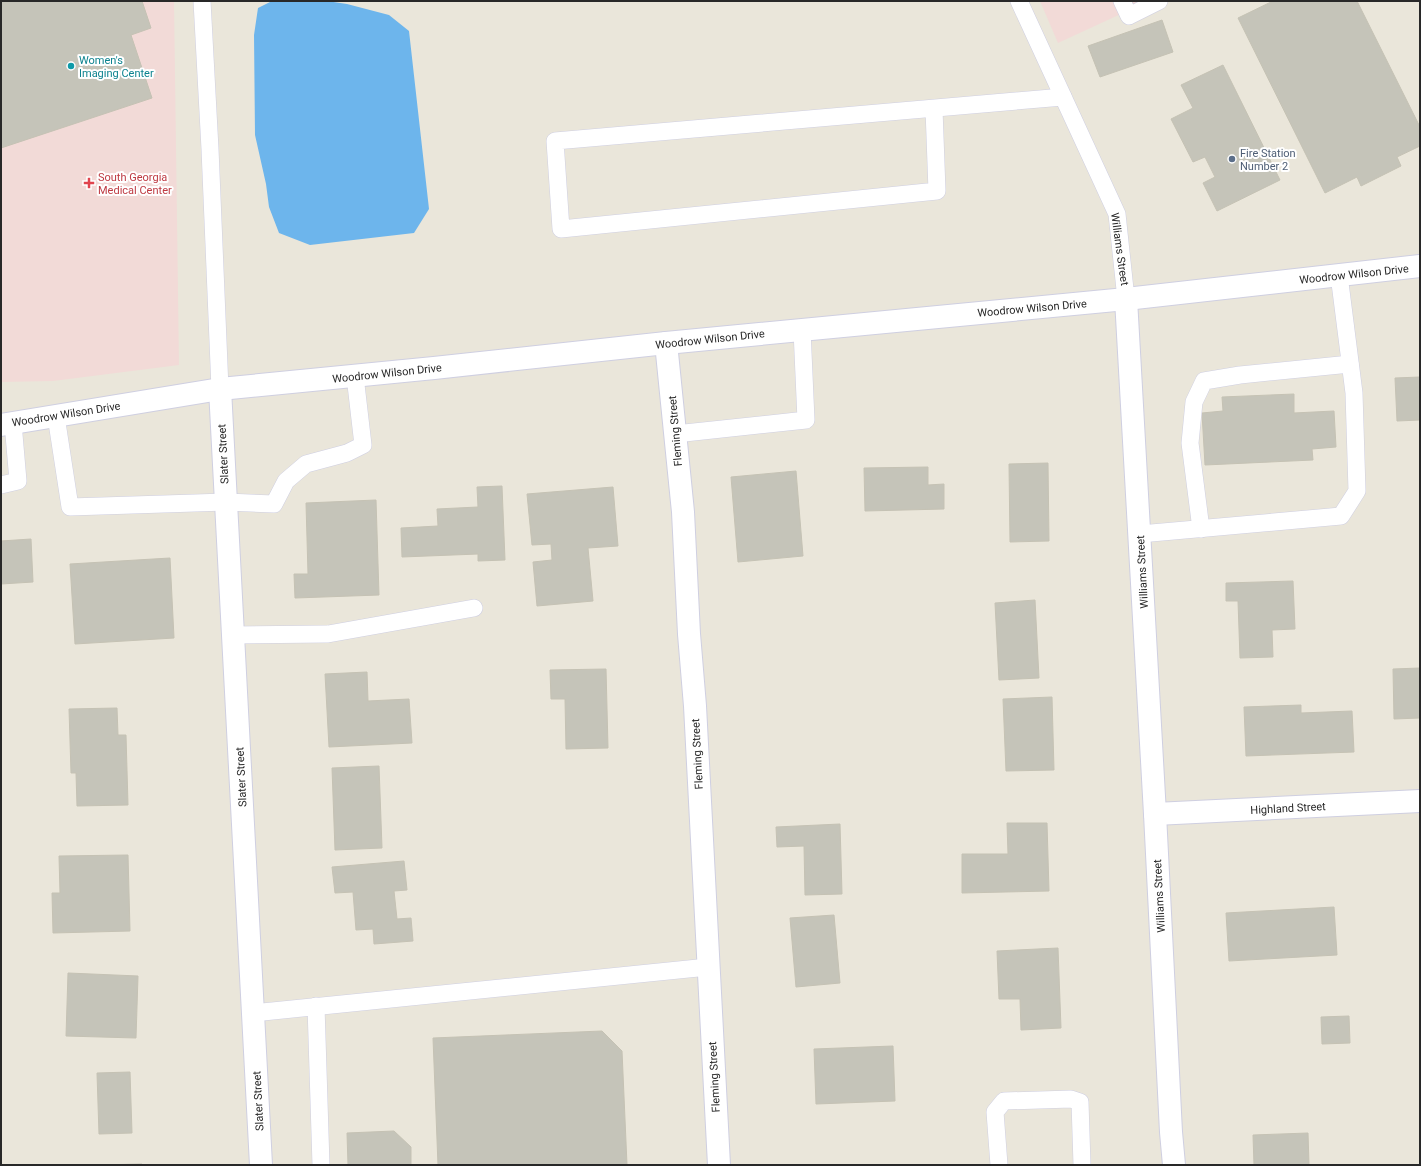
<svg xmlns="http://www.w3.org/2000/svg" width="1421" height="1166" viewBox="0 0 1421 1166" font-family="Roboto,sans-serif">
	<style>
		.medical { fill: #f2dad7 }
		.water { fill: #6db5ec }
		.building { fill: #c5c4b9; stroke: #c5c2b4 }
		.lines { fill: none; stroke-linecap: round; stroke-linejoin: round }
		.lane-casing { stroke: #cfcfe1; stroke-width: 18 }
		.street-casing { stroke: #cfcfe1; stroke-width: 24 }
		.secondary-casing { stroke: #cfcfe1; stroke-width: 24 }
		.lane { stroke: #fff; stroke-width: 17 }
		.street { stroke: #fff; stroke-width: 22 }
		.secondary { stroke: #fff; stroke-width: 22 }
		.culture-dot { fill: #0f9aa8; stroke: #fff; stroke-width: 1.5 }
		.service-dot { fill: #5c6f8a; stroke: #fff; stroke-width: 1.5 }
		.health-dot { fill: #e0444e; stroke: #fff; stroke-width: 1.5 }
		.labels { text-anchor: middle; stroke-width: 4; stroke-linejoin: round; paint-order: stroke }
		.culture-label { font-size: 11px; fill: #0d838f; stroke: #fff; text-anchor: start }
		.service-label { font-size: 11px; fill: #4e5e75; stroke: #fff; text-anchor: start }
		.health-label { font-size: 11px; fill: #be3a42; stroke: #fff; text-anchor: start }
		.street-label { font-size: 11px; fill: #282828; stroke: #fff }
	</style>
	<rect width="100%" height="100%" fill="#eae6da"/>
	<g class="medical">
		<polygon points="1,1 174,1 179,365 53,381 1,382"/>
		<polygon points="1040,1 1149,1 1058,43"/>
	</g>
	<polygon class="water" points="272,1 327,1 347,4 389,15 409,31 429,209 414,233 310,245 279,233 269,207 266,184 255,135 254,35 258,8"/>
	<g class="building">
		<polygon points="1,1 142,1 151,28 131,35 152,98 1,148"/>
		<polygon points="1273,1 1357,1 1420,127 1420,146 1397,157 1401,166 1361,186 1357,177 1325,193 1238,18"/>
		<polygon points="1162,20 1173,52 1100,77 1088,46"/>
		<polygon points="1223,65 1280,180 1217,211 1203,183 1215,177 1205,157 1193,162 1171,119 1193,108 1181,85"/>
		<polygon points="1420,377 1420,420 1397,421 1395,378"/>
		<polygon points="1294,394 1294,413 1334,411 1336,447 1312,449 1313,460 1205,465 1202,413 1223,411 1222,397"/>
		<polygon points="1048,463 1049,541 1010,542 1009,464"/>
		<polygon points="928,467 928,485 944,484 944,509 865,511 864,468"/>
		<polygon points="796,471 803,556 738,562 731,477"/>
		<polygon points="502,486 505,560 478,561 478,554 402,557 401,528 438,526 437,509 478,507 477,487"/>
		<polygon points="613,487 618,546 588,548 593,601 537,606 533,562 552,560 551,544 532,545 527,494"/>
		<polygon points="376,500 379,595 295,598 294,574 308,574 306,503"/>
		<polygon points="31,539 33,582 1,584 1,541"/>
		<polygon points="170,558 174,638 75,644 70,564"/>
		<polygon points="1293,581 1295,629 1272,630 1273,657 1240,658 1238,601 1226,601 1226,583"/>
		<polygon points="1035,600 1039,678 999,680 995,603"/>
		<polygon points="1420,668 1420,718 1394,719 1393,669"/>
		<polygon points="606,669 608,748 566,749 565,699 551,699 550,670"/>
		<polygon points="367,672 368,701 409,699 412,743 329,747 325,674"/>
		<polygon points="1052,697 1054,770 1006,771 1003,699"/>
		<polygon points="1301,705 1301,713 1352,711 1354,752 1246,756 1244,707"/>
		<polygon points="117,708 118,735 126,735 128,805 77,806 76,773 71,773 69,709"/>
		<polygon points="379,766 382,848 335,850 332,768"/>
		<polygon points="1007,823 1047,823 1049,891 962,893 962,854 1008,854"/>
		<polygon points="840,824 842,894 805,895 804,846 777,847 776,827"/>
		<polygon points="128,855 130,931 53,933 52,893 60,893 59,856"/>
		<polygon points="404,861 407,890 394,891 397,919 411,918 413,941 374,944 373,929 356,930 353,892 335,893 332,867"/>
		<polygon points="1334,907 1337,955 1229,961 1226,913"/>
		<polygon points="834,915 840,983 796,987 790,918"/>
		<polygon points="1058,948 1061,1028 1021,1030 1020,999 999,999 997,951"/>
		<polygon points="68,973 138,976 136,1038 66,1036"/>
		<polygon points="1349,1016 1350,1043 1322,1044 1321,1017"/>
		<polygon points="602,1031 622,1051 627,1165 438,1165 433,1038"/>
		<polygon points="893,1046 895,1101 816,1104 814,1049"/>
		<polygon points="130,1072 132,1133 99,1134 97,1073"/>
		<polygon points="394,1131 411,1147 411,1165 348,1165 347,1133"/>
		<polygon points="1308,1133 1309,1165 1254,1165 1253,1135"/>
		<polygon points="142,1164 142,1165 98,1165"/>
	</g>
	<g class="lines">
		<g class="lane-casing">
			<g id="lane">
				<polyline points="202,1 210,149 220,389"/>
				<polyline points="1019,1 1117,214 1126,299"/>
				<polyline points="1122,1 1129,16 1159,1"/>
				<polyline points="934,109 937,191 561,229 555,141 1063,97"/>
				<polyline points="56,416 70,507 226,502 274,504 286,481 306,464 347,453 363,445 355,376"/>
				<polyline points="675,434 806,420 802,330"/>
				<polyline points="1,485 18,481 13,423"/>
				<polyline points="1201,529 1190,443 1194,402 1204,381 1240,375 1350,364"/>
				<polyline points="1140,534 1341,516 1357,491 1354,393 1339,275"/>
				<polyline points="233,635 328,634 474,608"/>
				<polyline points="316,1006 321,1165"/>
				<polyline points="253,1013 708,967"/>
				<polyline points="999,1165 995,1112 1004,1101 1071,1099 1080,1102 1082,1165"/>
			</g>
		</g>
		<g class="street-casing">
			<g id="street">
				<polyline points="1126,299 1155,814 1171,1132 1174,1165"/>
				<polyline points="666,343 683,512 689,634 695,706 719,1165"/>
				<polyline points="220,389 261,1165"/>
				<polyline points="1155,814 1420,801"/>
			</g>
		</g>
		<g class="secondary-casing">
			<polyline id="secondary" points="1,425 220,389 434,368 666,343 1126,299 1420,266"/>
		</g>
		<use href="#lane" class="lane"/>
		<use href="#street" class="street"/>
		<use href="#secondary" class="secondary"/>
	</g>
	<circle class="culture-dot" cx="71" cy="66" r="4"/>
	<circle class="service-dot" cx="1232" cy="159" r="4"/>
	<path class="health-dot" d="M87 177h4v4h4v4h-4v4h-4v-4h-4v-4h4z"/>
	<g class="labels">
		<g class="culture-label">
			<text x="79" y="64">Women's<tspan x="79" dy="13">Imaging Center</tspan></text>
		</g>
		<g class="service-label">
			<text x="1240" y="157">Fire Station<tspan x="1240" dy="13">Number 2</tspan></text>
		</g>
		<g class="health-label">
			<text x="98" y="181">South Georgia<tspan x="98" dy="13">Medical Center</tspan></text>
		</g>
		<g class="street-label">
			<text transform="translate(1120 249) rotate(82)" y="4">Williams Street</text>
			<text transform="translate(1354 274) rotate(-6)" y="4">Woodrow Wilson Drive</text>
			<text transform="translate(1032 308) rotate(-5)" y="4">Woodrow Wilson Drive</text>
			<text transform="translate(710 339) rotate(-6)" y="4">Woodrow Wilson Drive</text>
			<text transform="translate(387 373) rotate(-6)" y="4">Woodrow Wilson Drive</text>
			<text transform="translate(66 414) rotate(-9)" y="4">Woodrow Wilson Drive</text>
			<text transform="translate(675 431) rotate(-95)" y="4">Fleming Street</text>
			<text transform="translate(223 454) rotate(-93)" y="4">Slater Street</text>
			<text transform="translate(1142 572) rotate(-93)" y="4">Williams Street</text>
			<text transform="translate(697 754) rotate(-93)" y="4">Fleming Street</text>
			<text transform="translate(241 777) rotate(-93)" y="4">Slater Street</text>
			<text transform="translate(1288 808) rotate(-3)" y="4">Highland Street</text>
			<text transform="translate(1159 896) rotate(-93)" y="4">Williams Street</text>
			<text transform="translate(714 1077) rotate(-93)" y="4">Fleming Street</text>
			<text transform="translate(258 1101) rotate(-93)" y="4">Slater Street</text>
		</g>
	</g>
	<rect width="1421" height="1166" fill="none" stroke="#282828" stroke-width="4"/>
</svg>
